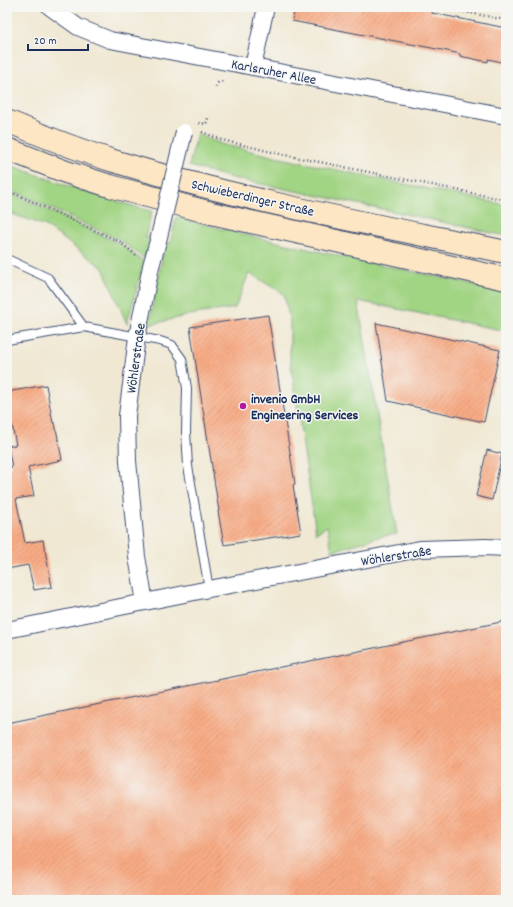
<svg xmlns="http://www.w3.org/2000/svg" width="513" height="907" viewBox="0 0 513 907" font-family="Dekko,sans-serif">
	<style>
		.green { fill: #a1d483; stroke: #5e8270 }
		.building { fill: url(#building-hatch) }
		.lines { fill: none; stroke-linecap: round; stroke-linejoin: round }
		.service-casing { stroke: #3b4b70; stroke-width: 10 }
		.minor-casing { stroke: #3b4b70; stroke-width: 18 }
		.secondary-casing { stroke: #3b4b70; stroke-width: 24 }
		.path { stroke: #3b4b70; stroke-width: 2.5; stroke-dasharray: 1 3; stroke-linecap: butt }
		.service { stroke: #fff; stroke-width: 8 }
		.minor { stroke: #fff; stroke-width: 16 }
		.secondary { stroke: #fce6c4; stroke-width: 22 }
		.minor-bridge-casing { stroke: #3b4b70; stroke-width: 18; stroke-linecap: butt }
		.minor-bridge { stroke: #fff; stroke-width: 16 }
		.poi-dot { fill: #b5179e; stroke: #f6f6f2; stroke-width: 1.5 }
		.labels { text-anchor: middle; stroke-width: 3; stroke-linejoin: round; paint-order: stroke }
		.street-label { font-size: 14px; fill: #1b2f5e; stroke: #f6f6f2 }
		.poi-label { font-size: 14px; font-weight: bold; fill: #1b2f5e; stroke: #f6f6f2; text-anchor: start }
	</style>
	<defs>
		<pattern id="building-hatch" width="6" height="6" patternUnits="userSpaceOnUse"><rect width="6" height="6" fill="#f8ab84"/><path d="M-1 1l2-2M0 6l6-6M5 7l2-2" fill="none" stroke="#d49374"/></pattern>
	</defs>
	<rect width="100%" height="100%" fill="#f6f6f2"/>
	<filter id="ink" filterUnits="userSpaceOnUse"><feTurbulence type="fractalNoise" baseFrequency=".025" numOctaves="2"/><feDisplacementMap in="SourceGraphic" scale="8" xChannelSelector="R" yChannelSelector="G"/><feConvolveMatrix kernelMatrix="1 2 1 2 8 2 1 2 1" color-interpolation-filters="sRGB"/></filter>
	<filter id="wash" filterUnits="userSpaceOnUse"><feTurbulence type="fractalNoise" baseFrequency=".012" numOctaves="4" result="noise"/><feDisplacementMap in="SourceGraphic" scale="16" xChannelSelector="R" yChannelSelector="G"/><feGaussianBlur stdDeviation="0.9" result="paint"/><feColorMatrix in="noise" values="0 0 0 0 0 0 0 0 0 0 0 0 0 0 0 0 0 1.4 0 .05"/><feComposite in="paint" operator="in"/></filter>
	<g filter="url(#wash)">
		<rect width="100%" height="100%" fill="#f0e8d3"/>
		<g class="green">
			<polygon points="197,134 221,144 280,158 506,205 506,236 401,213 232,178 189,166"/>
			<polygon points="7,164 74,188 133,206 152,211 145,237 150,239 145,259 121,241 7,188"/>
			<polygon points="7,191 120,244 144,262 127,324 103,268 46,226 7,212"/>
			<path d="M176,217C285,246 396,268 506,291V331L358,301L397,534L379,537L332,551L327,526L316,533L290,358V323L284,294L249,273L235,308L189,315L149,325L165,243L170,244Z"/>
		</g>
		<g id="blocks">
			<g class="building">
				<polygon points="295,7 430,7 430,10 432,10 432,13 506,28 506,63 488,59 488,62 460,56 460,54 447,51 292,21"/>
				<polygon points="268,315 295,484 293,485 301,533 224,545 218,511 219,511 190,327"/>
				<polygon points="376,323 500,350 484,422 388,401"/>
				<polygon points="46,385 53,423 55,423 62,460 28,467 34,496 16,499 25,543 43,540 52,587 34,590 28,565 7,569 7,468 12,467 8,446 16,445 10,414 7,415 7,392"/>
				<polygon points="487,450 502,454 492,500 476,496"/>
				<polygon points="506,621 506,900 7,900 7,723"/>
			</g>
		</g>
	</g>
	<g filter="url(#ink)">
		<use href="#blocks" fill-opacity="0" stroke="#3b4b70" stroke-width="1"/>
		<g class="lines">
			<g class="service-casing">
				<g id="service">
					<polyline points="7,259 48,278 84,327"/>
					<polyline points="7,340 84,327 160,341 172,345 182,359 187,388 186,432 188,466 209,589"/>
				</g>
			</g>
			<g class="minor-casing">
				<g id="minor">
					<polyline points="50,7 78,27 110,40 253,67 506,116"/>
					<polyline points="253,67 266,7"/>
					<polyline points="145,602 137,557 128,461 127,416 137,337 151,266 158,241"/>
					<polyline points="7,630 209,589 420,549 486,547 506,548"/>
				</g>
			</g>
			<g class="secondary-casing">
				<g id="secondary">
					<path d="M7,121C43,136 80,151 117,162C245,201 376,225 506,252"/>
					<polyline points="7,149 66,172 110,186 211,213 506,279"/>
				</g>
			</g>
			<g class="path">
				<polyline points="460,11 506,20"/>
				<polyline points="469,13 470,7"/>
				<polyline points="216,87 218,83 225,80"/>
				<polyline points="199,123 206,124 208,118"/>
				<polyline points="202,132 222,140 280,154 506,200"/>
				<polyline points="7,190 120,242 136,255"/>
			</g>
			<use href="#service" class="service"/>
			<use href="#minor" class="minor"/>
			<use href="#secondary" class="secondary"/>
			<g class="minor-bridge-casing">
				<polyline id="minor-bridge" points="158,241 184,132"/>
			</g>
			<use href="#minor-bridge" class="minor-bridge"/>
		</g>
	</g>
	<circle class="poi-dot" cx="243" cy="406" r="4"/>
	<g class="labels">
		<g class="street-label">
			<text transform="translate(274 71) rotate(11)" y="5">Karlsruher Allee</text>
			<text transform="translate(253 197) rotate(13)" y="5">Schwieberdinger Straße</text>
			<text transform="translate(135 358) rotate(-82)" y="5">Wöhlerstraße</text>
			<text transform="translate(396 555) rotate(-9)" y="5">Wöhlerstraße</text>
		</g>
		<g class="poi-label">
			<text x="251" y="403">invenio GmbH<tspan x="251" dy="16">Engineering Services</tspan></text>
		</g>
	</g>
	<rect width="513" height="907" fill="none" stroke="#f6f6f2" stroke-width="24"/>
	<path d="M28 44v6h60v-6" fill="none" stroke="#1b2f5e" stroke-width="2"/>
	<text x="34" y="44" font-size="12" fill="#1b2f5e" stroke="#f6f6f2" stroke-width="3" paint-order="stroke">20 m</text>
</svg>
